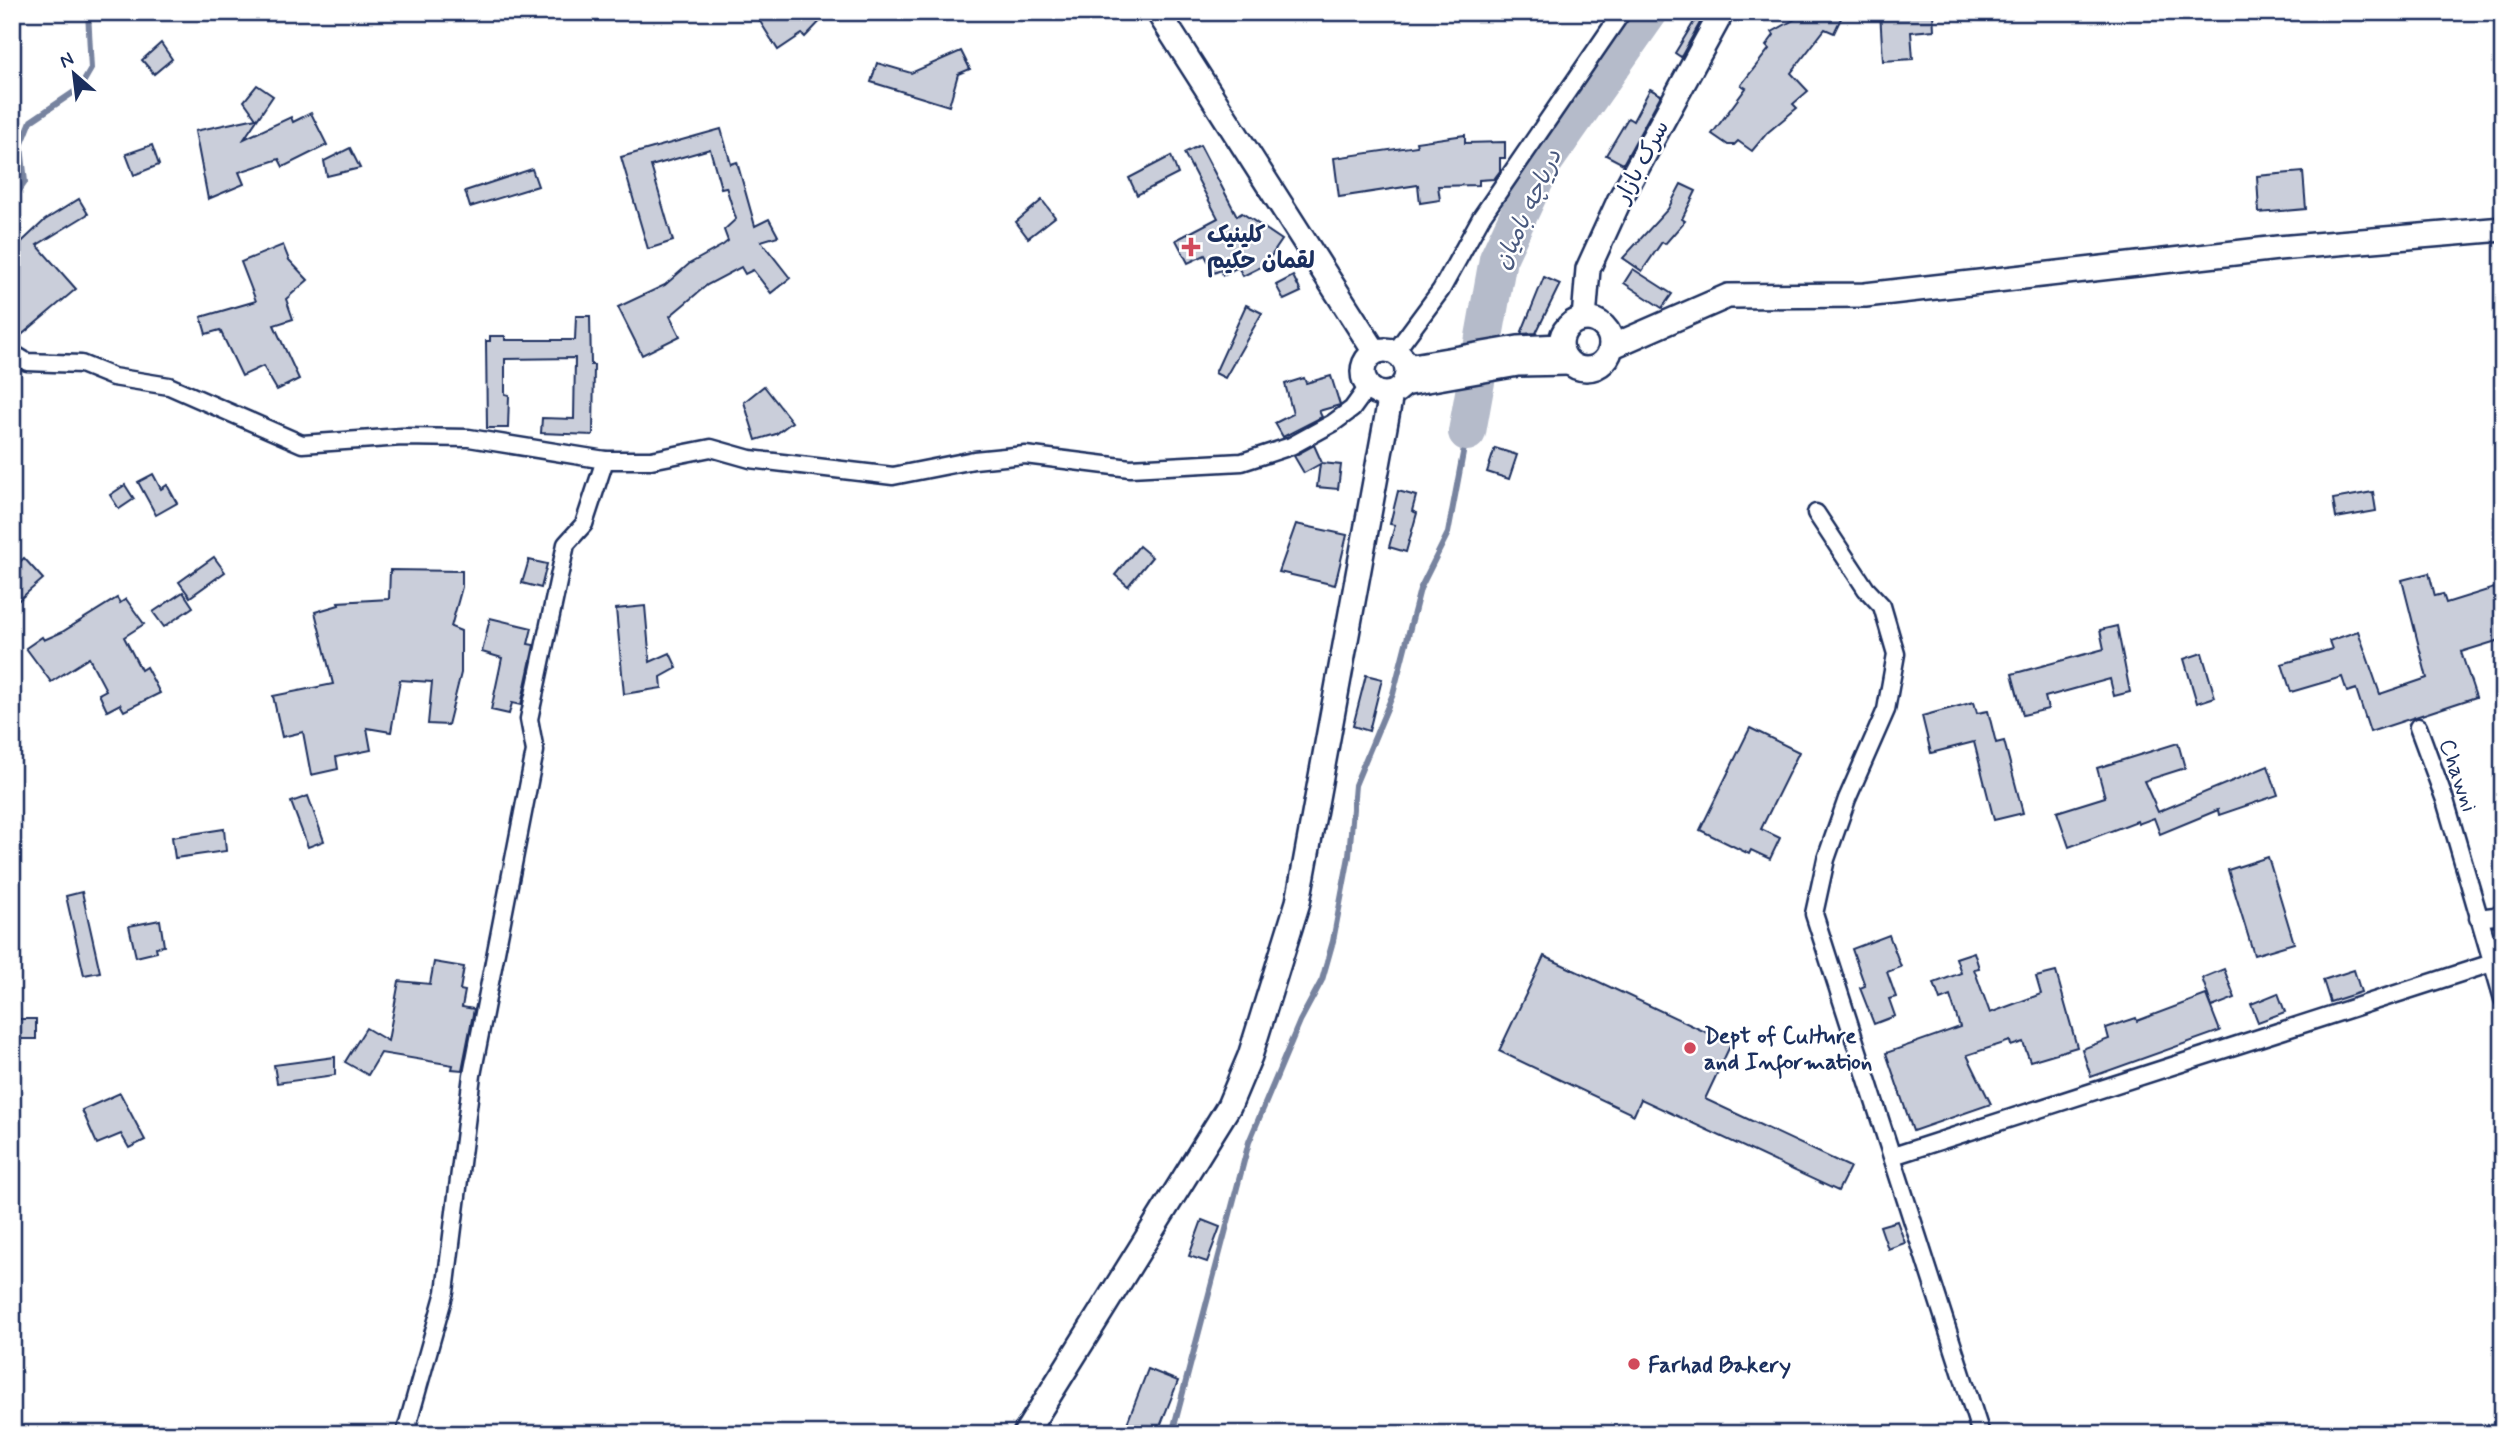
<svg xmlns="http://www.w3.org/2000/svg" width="2515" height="1446" viewBox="0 0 2515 1446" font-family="Mynerve,'Playpen Sans Arabic',sans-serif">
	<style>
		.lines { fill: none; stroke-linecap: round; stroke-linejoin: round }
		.stream { stroke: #77839f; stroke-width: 6 }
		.river { stroke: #b5bbca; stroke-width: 38 }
		.building { fill: #caceda; stroke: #1b2f5e; stroke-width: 2 }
		.street-casing { stroke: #1b2f5e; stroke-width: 21 }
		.secondary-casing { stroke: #1b2f5e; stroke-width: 28 }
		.street { stroke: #fff; stroke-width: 16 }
		.secondary { stroke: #fff; stroke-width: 23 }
		.poi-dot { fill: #d1495b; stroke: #fff; stroke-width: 2.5 }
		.labels { text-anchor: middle; stroke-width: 5; stroke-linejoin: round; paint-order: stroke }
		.street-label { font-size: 23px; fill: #1b2f5e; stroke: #fff }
		.poi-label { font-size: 23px; font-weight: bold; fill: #1b2f5e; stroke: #fff; text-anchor: start }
		.water-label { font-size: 24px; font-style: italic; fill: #49597e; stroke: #fff }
	</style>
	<rect width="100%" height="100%" fill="#fff"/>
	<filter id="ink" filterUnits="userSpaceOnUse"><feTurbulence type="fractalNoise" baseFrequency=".0143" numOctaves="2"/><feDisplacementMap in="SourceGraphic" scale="14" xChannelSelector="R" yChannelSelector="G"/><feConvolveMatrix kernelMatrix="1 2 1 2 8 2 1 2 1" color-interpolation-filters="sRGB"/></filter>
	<g filter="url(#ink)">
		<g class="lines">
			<g class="stream">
				<polyline points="12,201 25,182 21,146 31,121 80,88 91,69 88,12"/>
				<polyline points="1172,1434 1249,1142 1300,1021 1322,980 1333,941 1349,856 1355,785 1393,694 1420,589 1448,533 1467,432"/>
			</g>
			<polyline class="river" points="1467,432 1498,259 1543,163 1649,12"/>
		</g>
		<g class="building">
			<polygon points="754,12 829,12 805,37 802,34 778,50"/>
			<polygon points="1700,12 1706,12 1681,57 1675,53"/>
			<polygon points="1792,12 1844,12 1834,33 1825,29 1791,73 1808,91 1793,104 1797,108 1767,133 1752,151 1738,141 1734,145 1728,145 1712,134 1746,88 1741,85 1769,49 1766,46 1774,35 1772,32 1797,18 1798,15"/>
			<polygon points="1880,12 1933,12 1934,30 1911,32 1913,59 1883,61"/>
			<polygon points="161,43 172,59 154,74 142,60"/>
			<polygon points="961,51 970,69 958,74 949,106 871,82 877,63 911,73"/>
			<polygon points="257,85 273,96 244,139 291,117 293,122 311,113 327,145 283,167 279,159 239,172 244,184 208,199 195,131 256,118 244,101"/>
			<polygon points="1650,89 1661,95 1623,164 1606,155 1628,118 1633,121"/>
			<polygon points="721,129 731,164 737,162 755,226 769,219 778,236 761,241 790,278 771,293 753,270 745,274 741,267 707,285 670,316 680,336 642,355 618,307 665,285 689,264 723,245 728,241 724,230 736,219 726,187 721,188 710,149 651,166 673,241 648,249 621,157"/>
			<polygon points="1465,135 1465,143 1505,142 1505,158 1500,158 1500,171 1494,179 1479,180 1479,185 1438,186 1440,200 1420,203 1418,185 1339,197 1334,158 1417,146 1416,142"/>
			<polygon points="152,145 159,165 134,175 126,154"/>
			<polygon points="1200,145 1237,216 1242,213 1282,240 1265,265 1243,276 1238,267 1223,275 1221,270 1214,273 1205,255 1188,263 1176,240 1218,218 1184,153"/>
			<polygon points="350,148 360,168 327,176 324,161"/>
			<polygon points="1171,156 1178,174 1137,195 1129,178"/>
			<polygon points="532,169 538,186 470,207 465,191"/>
			<polygon points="2303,172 2306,209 2259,213 2257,176"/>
			<polygon points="1681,184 1696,191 1682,219 1685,221 1665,244 1662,242 1642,271 1623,258 1668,209"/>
			<polygon points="79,199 88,214 37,245 76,289 12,343 12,251 45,220"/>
			<polygon points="1042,200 1055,217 1028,238 1016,222"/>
			<polygon points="283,245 289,260 308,280 286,299 293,319 274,325 299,379 277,390 263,366 242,376 220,330 206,334 201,317 256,301 241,262"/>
			<polygon points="1633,269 1672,294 1662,308 1624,283"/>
			<polygon points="1293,276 1301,292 1284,300 1276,285"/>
			<polygon points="1544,277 1560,284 1536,333 1521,334"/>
			<polygon points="1246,305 1262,313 1225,378 1215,373"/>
			<polygon points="576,316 590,316 591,365 594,365 593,435 541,433 542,418 574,419 575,358 505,359 505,394 509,395 508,428 487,428 486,341 490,341 490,336 505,336 505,340 575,340"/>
			<polygon points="1331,376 1340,405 1319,411 1322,417 1283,437 1275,423 1293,414 1285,384 1304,378 1306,383"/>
			<polygon points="764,386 792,422 776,434 756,440 744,402"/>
			<polygon points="1314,445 1322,463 1341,465 1338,489 1317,487 1320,464 1304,473 1294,456"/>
			<polygon points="1495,448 1517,455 1509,479 1487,472"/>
			<polygon points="153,474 161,489 167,485 177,503 156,515 138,482"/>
			<polygon points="125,485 134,499 119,509 110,495"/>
			<polygon points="1398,491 1416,496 1412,511 1417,513 1406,552 1389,547 1395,525 1390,524"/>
			<polygon points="2373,492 2376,511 2336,518 2333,499"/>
			<polygon points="1296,524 1347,535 1335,585 1279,572"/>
			<polygon points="1139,546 1152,557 1128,586 1115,575"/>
			<polygon points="214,557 225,572 190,597 179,582"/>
			<polygon points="24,558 43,579 12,606 12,569"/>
			<polygon points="529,560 547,564 541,588 522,583"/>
			<polygon points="390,570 462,571 462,587 451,627 461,631 461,673 448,725 428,724 432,682 400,680 391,732 367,728 371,750 336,757 338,769 311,775 303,732 282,737 273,696 333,684 315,612 339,605 338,602 389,599"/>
			<polygon points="2429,573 2435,596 2443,594 2446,603 2494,588 2499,604 2503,603 2503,639 2461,652 2476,697 2370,732 2356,689 2347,692 2342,677 2291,692 2282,664 2332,649 2329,641 2358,631 2380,694 2427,678 2402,580"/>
			<polygon points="183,592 193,607 164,627 153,612"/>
			<polygon points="117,598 120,603 126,599 144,624 124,637 141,670 146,667 160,693 124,711 120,704 107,711 99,694 106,690 89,658 51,682 26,648 42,637 44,640 62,632"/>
			<polygon points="645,606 650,662 670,653 677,668 661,677 662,688 624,694 616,609"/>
			<polygon points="490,618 532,628 528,644 534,645 521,705 512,703 509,714 491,710 502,658 482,652"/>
			<polygon points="2117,626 2130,692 2114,696 2110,679 2045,697 2048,709 2023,715 2012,674 2104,649 2100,630"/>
			<polygon points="2202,653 2215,697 2197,703 2184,659"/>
			<polygon points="1366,675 1382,679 1369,731 1353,726"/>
			<polygon points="1974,702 1977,713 1988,711 1996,743 2004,741 2023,813 1994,820 1974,742 1931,753 1922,716"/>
			<polygon points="1750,728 1799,752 1761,829 1780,838 1770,859 1751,850 1749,854 1700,830"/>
			<polygon points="2178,743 2185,768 2144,781 2158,812 2268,766 2278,795 2219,815 2218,810 2160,834 2154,818 2138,824 2137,821 2069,847 2057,812 2105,797 2097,768"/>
			<polygon points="308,796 324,841 308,847 291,802"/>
			<polygon points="224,829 226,851 175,858 172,837"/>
			<polygon points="2268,857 2294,943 2254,955 2228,870"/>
			<polygon points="82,892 100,972 84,975 66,896"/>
			<polygon points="160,920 164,946 156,947 157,952 136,957 129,926"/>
			<polygon points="1889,935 1901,967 1887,972 1896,997 1889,999 1895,1016 1874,1024 1860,988 1865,986 1852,949"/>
			<polygon points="1974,952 1979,968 1974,969 1990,1013 2041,994 2036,977 2056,972 2077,1047 2030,1061 2023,1042 2011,1046 2010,1041 1967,1055 1991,1104 1913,1131 1886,1053 1960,1027 1950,996 1940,1000 1934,983 1961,973 1956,958"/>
			<polygon points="1544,956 1731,1044 1705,1099 1850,1167 1838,1191 1641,1099 1634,1115 1499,1051"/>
			<polygon points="434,962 464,967 460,990 465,991 462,1007 474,1009 462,1070 452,1069 453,1065 381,1053 368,1075 345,1062 366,1028 388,1041 399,981 430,984"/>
			<polygon points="2224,969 2235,998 2212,1007 2202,978"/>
			<polygon points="2354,970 2361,992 2330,1002 2323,980"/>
			<polygon points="2278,993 2285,1012 2258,1022 2251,1004"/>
			<polygon points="2206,995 2220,1031 2091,1077 2082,1049 2109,1039 2106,1028 2136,1018 2137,1021"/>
			<rect x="12" y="1019" width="24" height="20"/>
			<polygon points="335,1057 335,1075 277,1083 274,1065"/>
			<polygon points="120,1093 145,1140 129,1148 121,1134 97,1144 82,1110"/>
			<polygon points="1202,1220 1220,1227 1207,1262 1189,1256"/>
			<polygon points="1897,1221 1905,1243 1888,1249 1880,1226"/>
			<polygon points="1148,1369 1178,1381 1157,1434 1123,1434"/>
		</g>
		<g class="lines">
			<g class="street-casing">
				<g id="street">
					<polyline points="1395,352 1441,290 1482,216 1622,12"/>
					<polyline points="12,353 27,362 81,364 113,377 169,386 302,444 402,437 469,438 605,460 651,460 711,448 750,459 893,476 974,460 1025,455 1130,468 1242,462 1291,446 1333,423 1352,409 1368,387"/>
					<polyline points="1816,513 1866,589 1882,606 1896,654 1886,710 1847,799 1826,859 1814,914 1981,1434"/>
					<polyline points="2418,727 2445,800 2503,999"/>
					<polyline points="2478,918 2503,915"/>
					<polyline points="1893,1156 2492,963"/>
					<polyline points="405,1434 445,1292 472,1075 535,751 529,719 566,544 584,524 605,460"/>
				</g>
			</g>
			<g class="secondary-casing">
				<g id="secondary">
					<polyline points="1158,12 1375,352"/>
					<polyline points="1584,319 1588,269 1619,201 1722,12"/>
					<circle cx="1586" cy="344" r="25"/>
					<polyline points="1611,347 1728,296 1865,295 2278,248 2503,229"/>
					<circle cx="1385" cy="372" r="22"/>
					<polyline points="1407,367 1518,348 1561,346"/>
					<polyline points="1404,384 1518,364 1569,363"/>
					<polyline points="1025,1434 1229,1106 1250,1056 1298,902 1391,394"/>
				</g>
			</g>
			<use href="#street" class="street"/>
			<use href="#secondary" class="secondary"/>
		</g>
	</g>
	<g class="poi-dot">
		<path d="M1187.5 236.5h7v7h7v7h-7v7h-7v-7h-7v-7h7z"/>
		<circle cx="1690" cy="1048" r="7"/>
		<circle cx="1634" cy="1364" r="7"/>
	</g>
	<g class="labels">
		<g class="street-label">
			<text transform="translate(1641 161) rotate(-62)" y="8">سرک بازار</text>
			<text transform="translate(2459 775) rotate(71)" y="8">Chawni</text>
		</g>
		<g class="poi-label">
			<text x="1207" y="242">کلینیک<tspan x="1207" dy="26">لقمان حکیم</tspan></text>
			<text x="1704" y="1043">Dept of Culture<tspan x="1704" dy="26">and Information</tspan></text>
			<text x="1648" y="1372">Farhad Bakery</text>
		</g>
		<g class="water-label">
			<text transform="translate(1527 209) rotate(-65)" y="8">دریاچه بامیان</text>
		</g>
	</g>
	<rect width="2515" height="1446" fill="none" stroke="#fff" stroke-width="42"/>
	<rect x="21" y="21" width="2473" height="1404" fill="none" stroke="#1b2f5e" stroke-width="2.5" filter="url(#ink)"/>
	<g transform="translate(74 74) rotate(332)" stroke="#ffffff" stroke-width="5" paint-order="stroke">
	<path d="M0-5L12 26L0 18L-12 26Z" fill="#1b2f5e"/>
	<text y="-10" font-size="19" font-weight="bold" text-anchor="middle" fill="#1b2f5e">N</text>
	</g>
</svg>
